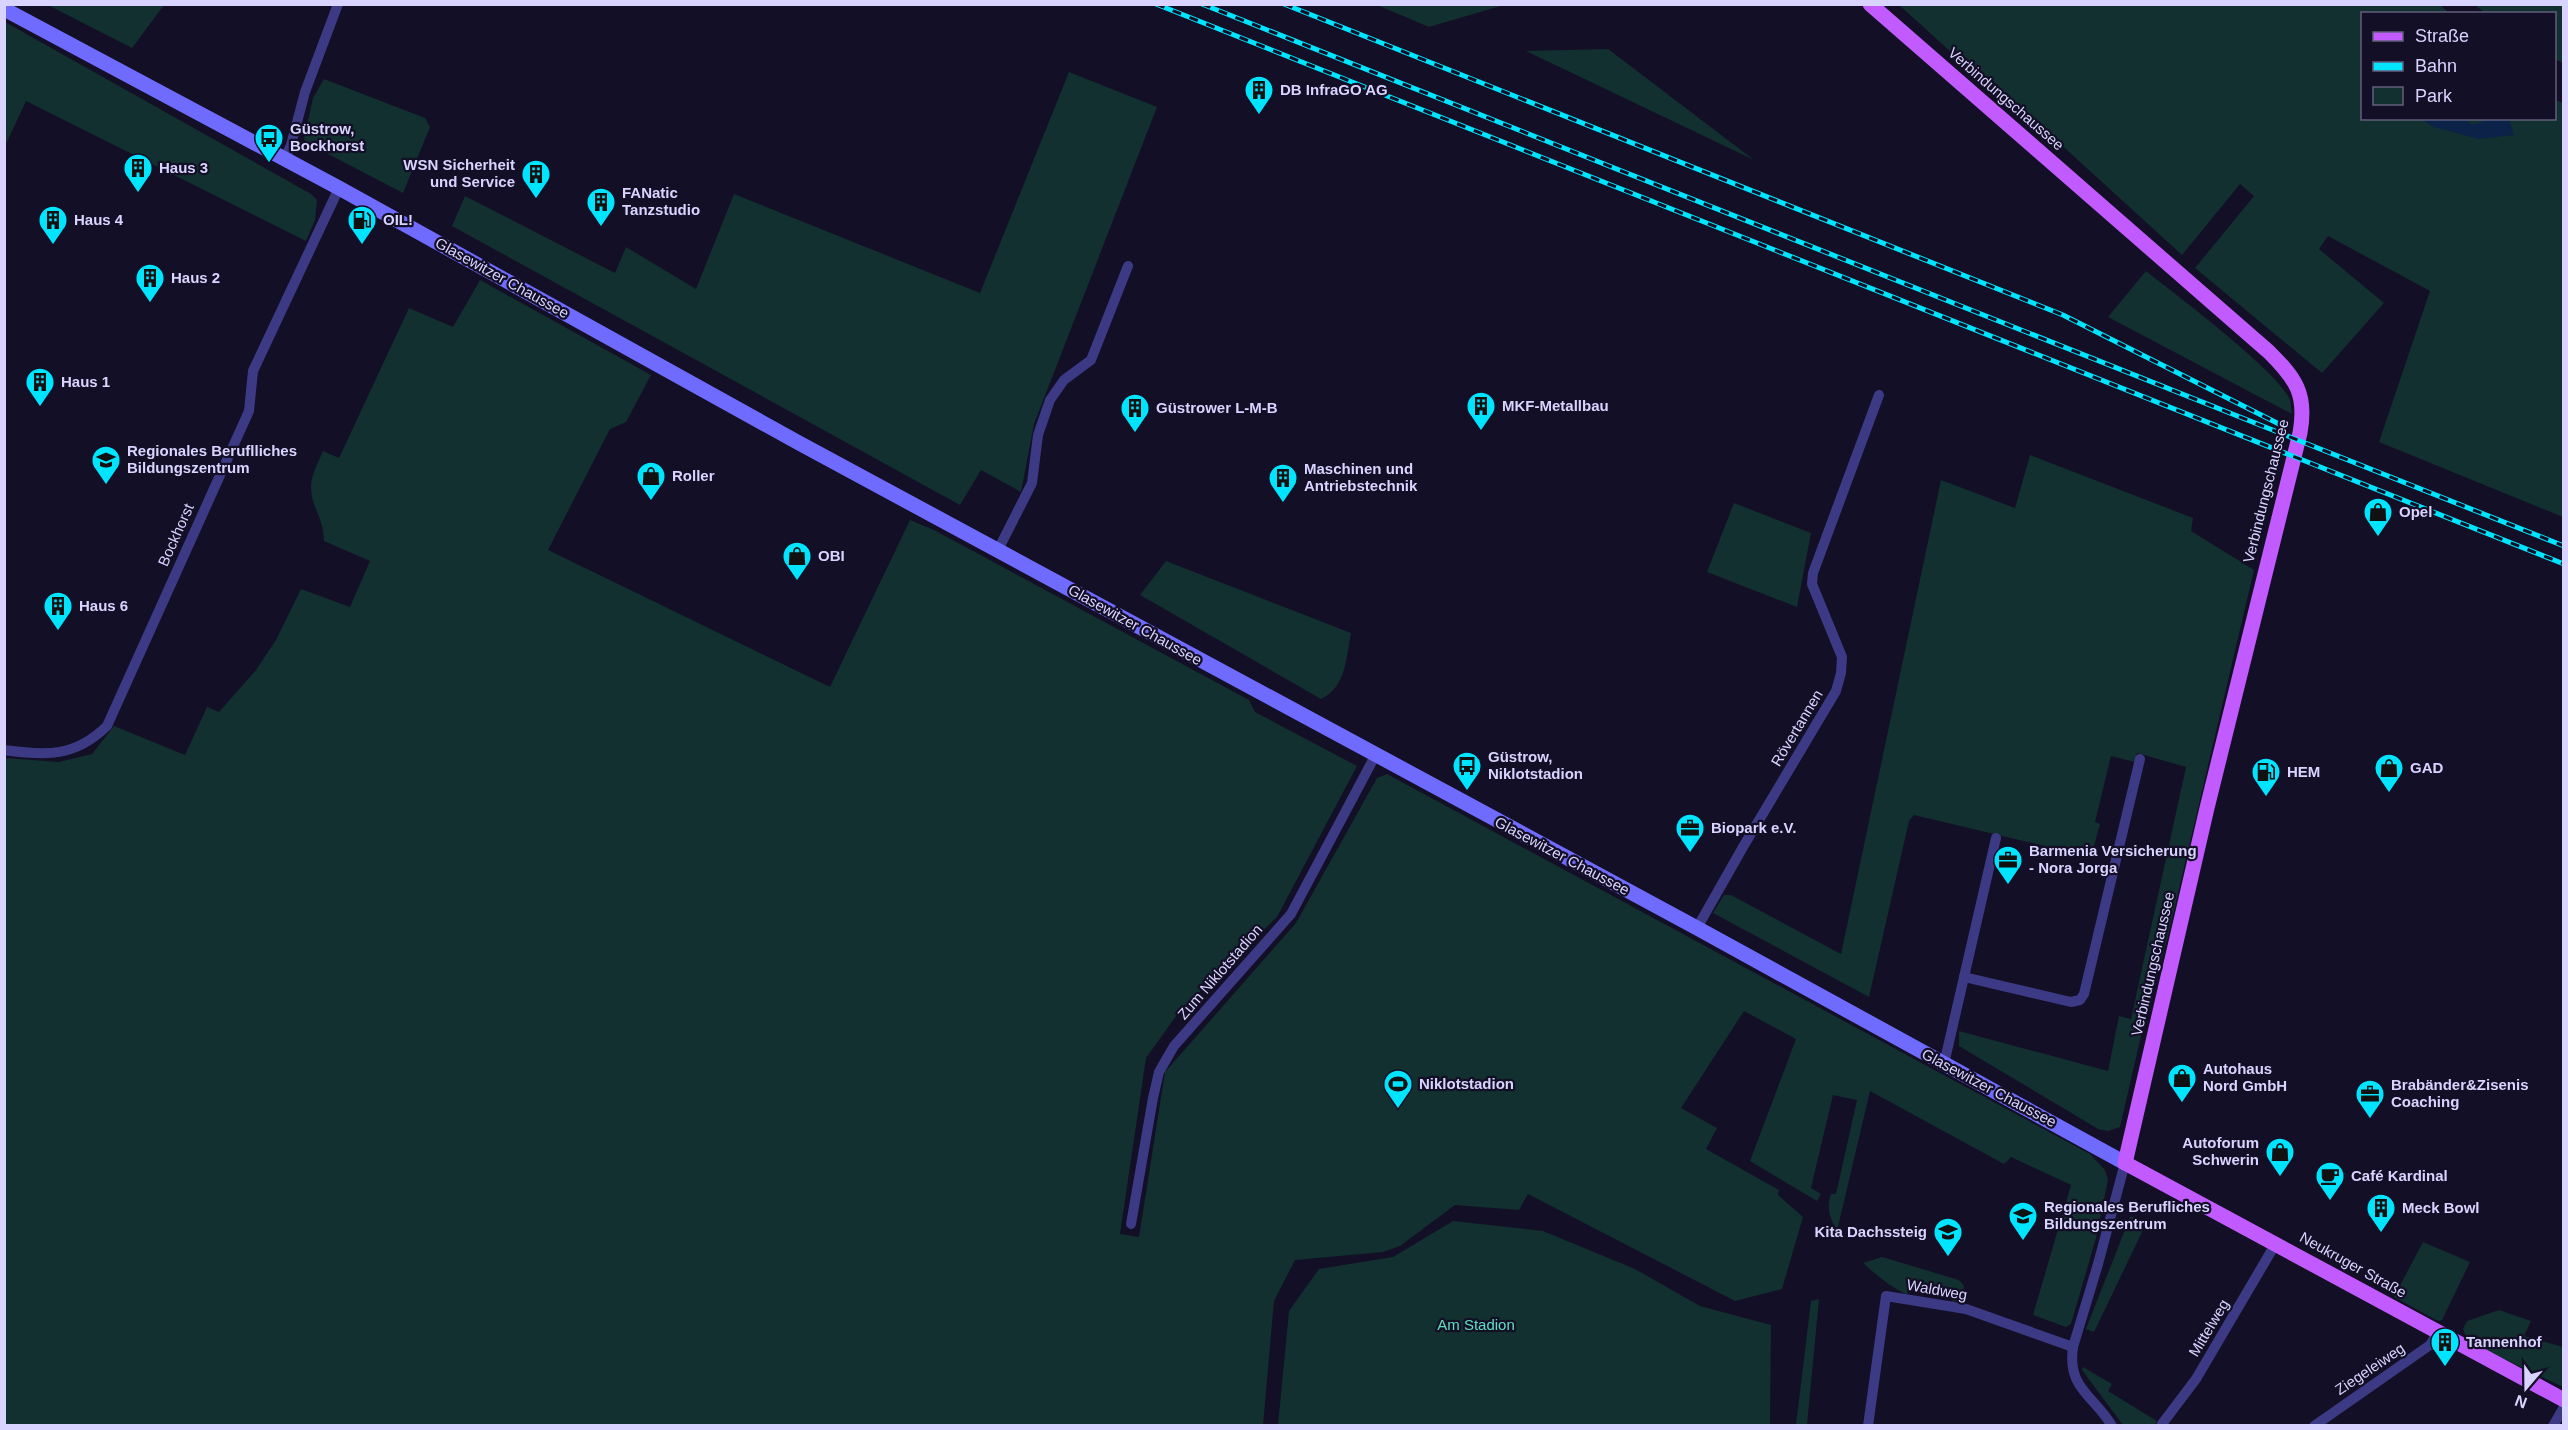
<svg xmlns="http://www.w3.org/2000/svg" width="2568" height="1430" viewBox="0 0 2568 1430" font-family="Helvetica,sans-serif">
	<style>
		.green { fill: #12302f }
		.water { fill: #0c2248 }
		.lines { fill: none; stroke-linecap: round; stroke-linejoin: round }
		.street { stroke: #3d3a85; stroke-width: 10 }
		.secondary { stroke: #6f6bff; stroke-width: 15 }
		.primary { stroke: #c25bff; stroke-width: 15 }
		.rail-casing { stroke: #00e5ff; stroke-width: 5 }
		.rail { stroke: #130f26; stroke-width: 3; stroke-dasharray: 9; stroke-linecap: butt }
		.labels { text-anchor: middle; stroke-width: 4.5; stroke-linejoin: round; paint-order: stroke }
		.poi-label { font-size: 15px; font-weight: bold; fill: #d9d4ff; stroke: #130f26; text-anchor: start }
		.street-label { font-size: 15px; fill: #d9d4ff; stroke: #130f26 }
		.park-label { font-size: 15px; fill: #5fe0c0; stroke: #130f26 }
	</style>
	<rect width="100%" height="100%" fill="#130f26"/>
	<g class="green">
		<polygon points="48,5 164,5 132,48"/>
		<polygon points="1377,5 1377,4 1504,5 1429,27"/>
		<polygon points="1899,5 2440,5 2449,13 2362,14 2362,118 2554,118 2555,100 2563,103 2563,517 2379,442 2430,291 2328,236 2319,249 2384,303 2322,373 2195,268 2254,196 2240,184 2182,255 2057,141 2002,98"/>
		<polygon points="2475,5 2563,5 2563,63 2555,59 2554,14 2485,13"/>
		<polygon points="5,22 311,194 317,200 315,220 306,241 26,101 5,146"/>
		<polygon points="1608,49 1754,160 1526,51"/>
		<polygon points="1069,72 1157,107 1034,424 1021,492 981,470 960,505 452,226 465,196 615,273 626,247 696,289 734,194 980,293"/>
		<polygon points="324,79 425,118 430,127 403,193 307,143 304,139 313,98"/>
		<path d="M2146,271C2175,294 2279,372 2290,400C2291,404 2291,410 2292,414L2108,317Z"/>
		<path d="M480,280L651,375L626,422L610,429L548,550L830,687L910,520L934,530L1249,700L1255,712L1357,766L1277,917L1179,1012L1146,1058L1120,1234L1139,1237L1165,1072L1296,923L1377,778L1387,774L2090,1154L2105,1170L2108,1180L2096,1238L2071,1324L2066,1327L2033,1315L2071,1185L2011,1157L2004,1164L1870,1091L1837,1231C1830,1218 1826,1209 1831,1194H1836L1857,1100L1833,1095L1811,1188L1821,1194L1817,1201L1750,1161L1796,1039L1744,1011L1681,1108L1717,1128L1706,1149L1779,1190L1778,1195L1803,1217L1782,1289L1735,1301L1528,1194L1519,1210L1455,1205L1400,1246L1383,1252L1295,1260L1274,1301L1263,1425H5V758L59,762L92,754L114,726L185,755L207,707L219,712L256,670L276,640L301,589L350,607L370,561L324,541C324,518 311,507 311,487C311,475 319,461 323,451L339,458L409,308L453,327Z"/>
		<polygon points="2030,455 2193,518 2191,531 2254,570 2168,936 2144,1023 2120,1127 2108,1131 2098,1129 1959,1046 1959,1031 2108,1071 2119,1016 2131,1019 2186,767 2137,753 2135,762 2111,756 2095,822 2100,824 2091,857 1914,815 1909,821 1869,997 1713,913 1724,895 1731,895 1841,954 1941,480 2015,508"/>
		<polygon points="1734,503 1811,533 1797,607 1707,572"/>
		<path d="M1166,561L1351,633C1346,659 1346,687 1321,699L1140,595Z"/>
		<polygon points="2130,1217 2136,1217 2144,1228 2094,1332 2086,1329"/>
		<polygon points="1453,1221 1543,1231 1635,1269 1700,1306 1771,1325 1770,1425 1278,1425 1289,1311 1319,1269 1393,1257"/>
		<polygon points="2423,1242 2470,1262 2442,1320 2438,1321 2394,1297"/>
		<path d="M1882,1257L1959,1280L1964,1286L1962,1300L1952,1302L1953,1294L1909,1288L1907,1295C1890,1286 1877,1276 1863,1263Z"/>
		<polygon points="1819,1299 1807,1425 1796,1425 1811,1301"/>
		<polygon points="2499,1310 2531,1321 2524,1336 2563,1347 2563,1387 2468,1342 2463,1329 2467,1321"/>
		<polygon points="2083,1367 2112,1384 2108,1391 2157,1421 2155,1425 2123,1425 2082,1370"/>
	</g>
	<polygon class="water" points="2421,119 2466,119 2472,125 2490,119 2509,119 2514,135 2479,139 2434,127"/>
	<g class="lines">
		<g class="street">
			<polyline points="285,158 291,145 305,92 338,4"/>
			<polyline points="998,550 1032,483 1038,435 1050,400 1064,380 1091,360 1128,266"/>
			<path d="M4,750C47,756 75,757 107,726L249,411L253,371L339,188"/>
			<polyline points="1697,928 1743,847 1836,691 1841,673 1842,657 1812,584 1813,573 1879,395"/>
			<polyline points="1964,977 2071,1002 2080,1000 2084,994 2140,759"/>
			<polyline points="1944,1064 1996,838"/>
			<polyline points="1131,1224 1153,1098 1159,1072 1174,1046 1291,914 1375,756"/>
			<polyline points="1868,1426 1886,1296 1966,1309 2073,1347"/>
			<path d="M2112,1426C2094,1395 2067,1389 2073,1347L2098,1264L2125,1163"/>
			<polyline points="2163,1426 2162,1424 2196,1379 2276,1243"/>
			<polyline points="2314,1426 2430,1345 2438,1332"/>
			<polyline points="2553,1426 2564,1407"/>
		</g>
		<polyline class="secondary" points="4,9 339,188 799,443 1697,928 2125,1163"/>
		<path class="primary" d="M1870,4L2269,352C2296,379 2307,394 2300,433L2207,808L2125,1163L2564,1400"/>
		<g class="rail-casing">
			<g id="rail">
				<polyline points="1156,4 2564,564"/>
				<polyline points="1202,4 2564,546"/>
				<polyline points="1284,4 2063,315 2281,425"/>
			</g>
		</g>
		<use href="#rail" class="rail"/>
	</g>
	<defs>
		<g id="building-pin" transform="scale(1.5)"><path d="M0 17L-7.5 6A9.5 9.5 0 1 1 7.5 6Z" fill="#00e5ff" stroke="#130f26"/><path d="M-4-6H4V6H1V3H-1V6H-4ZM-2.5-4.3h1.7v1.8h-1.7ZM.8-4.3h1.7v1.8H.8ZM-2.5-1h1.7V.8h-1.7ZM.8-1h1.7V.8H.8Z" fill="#111"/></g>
		<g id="bus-pin" transform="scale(1.5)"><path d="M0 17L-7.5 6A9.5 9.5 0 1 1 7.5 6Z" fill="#00e5ff" stroke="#130f26"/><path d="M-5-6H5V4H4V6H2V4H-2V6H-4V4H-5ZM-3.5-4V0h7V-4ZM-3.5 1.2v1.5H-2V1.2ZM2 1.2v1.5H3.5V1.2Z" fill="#111"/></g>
		<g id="fuel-pin" transform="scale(1.5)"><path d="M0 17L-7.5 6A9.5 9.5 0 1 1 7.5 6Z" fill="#00e5ff" stroke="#130f26"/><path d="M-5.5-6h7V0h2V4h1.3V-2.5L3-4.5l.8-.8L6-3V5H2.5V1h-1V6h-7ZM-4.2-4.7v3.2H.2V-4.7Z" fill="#111"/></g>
		<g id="school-pin" transform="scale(1.5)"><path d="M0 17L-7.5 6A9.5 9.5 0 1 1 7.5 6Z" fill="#00e5ff" stroke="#130f26"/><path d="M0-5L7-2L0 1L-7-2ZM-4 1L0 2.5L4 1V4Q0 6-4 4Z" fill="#111"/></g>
		<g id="shop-pin" transform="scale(1.5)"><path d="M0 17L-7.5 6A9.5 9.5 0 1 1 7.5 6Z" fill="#00e5ff" stroke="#130f26"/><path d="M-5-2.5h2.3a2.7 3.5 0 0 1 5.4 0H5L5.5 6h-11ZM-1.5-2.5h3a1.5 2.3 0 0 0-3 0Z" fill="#111"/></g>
		<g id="office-pin" transform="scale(1.5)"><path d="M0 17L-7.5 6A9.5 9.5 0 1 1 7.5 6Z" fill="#00e5ff" stroke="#130f26"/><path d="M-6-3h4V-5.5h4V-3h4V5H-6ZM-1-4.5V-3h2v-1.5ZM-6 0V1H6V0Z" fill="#111"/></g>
		<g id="stadium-pin" transform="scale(1.5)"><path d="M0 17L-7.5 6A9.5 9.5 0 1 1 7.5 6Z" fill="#00e5ff" stroke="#130f26"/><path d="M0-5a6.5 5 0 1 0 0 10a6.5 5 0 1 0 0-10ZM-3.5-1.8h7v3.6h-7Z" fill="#111"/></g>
		<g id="cafe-pin" transform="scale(1.5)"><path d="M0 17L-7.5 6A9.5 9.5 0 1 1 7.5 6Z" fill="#00e5ff" stroke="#130f26"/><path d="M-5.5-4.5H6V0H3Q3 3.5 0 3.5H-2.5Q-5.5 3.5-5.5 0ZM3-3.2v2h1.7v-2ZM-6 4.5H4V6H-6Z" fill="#111"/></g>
		<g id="university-pin" transform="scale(1.5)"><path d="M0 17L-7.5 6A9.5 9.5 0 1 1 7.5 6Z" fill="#00e5ff" stroke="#130f26"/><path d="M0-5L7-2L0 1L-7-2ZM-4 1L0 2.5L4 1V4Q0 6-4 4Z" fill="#111"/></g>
	</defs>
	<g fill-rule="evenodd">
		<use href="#building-pin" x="1259" y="90"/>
		<use href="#bus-pin" x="269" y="138"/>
		<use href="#building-pin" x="138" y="168"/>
		<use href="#building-pin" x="536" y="174"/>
		<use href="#building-pin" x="601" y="202"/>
		<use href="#building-pin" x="53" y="220"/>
		<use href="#fuel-pin" x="362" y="220"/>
		<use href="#building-pin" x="150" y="278"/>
		<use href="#building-pin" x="40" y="382"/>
		<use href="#building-pin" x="1481" y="406"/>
		<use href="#building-pin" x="1135" y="408"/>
		<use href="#school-pin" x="106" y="460"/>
		<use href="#shop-pin" x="651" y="476"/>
		<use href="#building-pin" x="1283" y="478"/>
		<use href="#shop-pin" x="2378" y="512"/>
		<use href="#shop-pin" x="797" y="556"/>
		<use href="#building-pin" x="58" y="606"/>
		<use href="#bus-pin" x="1467" y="766"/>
		<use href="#shop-pin" x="2389" y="768"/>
		<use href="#fuel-pin" x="2266" y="772"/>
		<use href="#office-pin" x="1690" y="828"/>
		<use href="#office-pin" x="2008" y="860"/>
		<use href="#shop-pin" x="2182" y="1078"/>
		<use href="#stadium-pin" x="1398" y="1084"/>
		<use href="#office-pin" x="2370" y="1094"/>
		<use href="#shop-pin" x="2280" y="1152"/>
		<use href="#cafe-pin" x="2330" y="1176"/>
		<use href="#building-pin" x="2381" y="1208"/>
		<use href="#university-pin" x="2023" y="1216"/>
		<use href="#school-pin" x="1948" y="1232"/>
		<use href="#building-pin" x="2445" y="1342"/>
	</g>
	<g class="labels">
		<g class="poi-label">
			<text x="1280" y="95">DB InfraGO AG</text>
			<text x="290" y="134">Güstrow,<tspan x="290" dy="17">Bockhorst</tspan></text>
			<text x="515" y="170" text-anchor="end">WSN Sicherheit<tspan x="515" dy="17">und Service</tspan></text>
			<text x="159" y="173">Haus 3</text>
			<text x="622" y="198">FANatic<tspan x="622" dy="17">Tanzstudio</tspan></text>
			<text x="74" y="225">Haus 4</text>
			<text x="383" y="225">OIL!</text>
			<text x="171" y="283">Haus 2</text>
			<text x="61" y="387">Haus 1</text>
			<text x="1502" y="411">MKF-Metallbau</text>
			<text x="1156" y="413">Güstrower L-M-B</text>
			<text x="127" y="456">Regionales Beruflliches<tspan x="127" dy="17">Bildungszentrum</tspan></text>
			<text x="1304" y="474">Maschinen und<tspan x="1304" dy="17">Antriebstechnik</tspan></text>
			<text x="672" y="481">Roller</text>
			<text x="2399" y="517">Opel</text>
			<text x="818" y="561">OBI</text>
			<text x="79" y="611">Haus 6</text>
			<text x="1488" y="762">Güstrow,<tspan x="1488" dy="17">Niklotstadion</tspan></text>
			<text x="2410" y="773">GAD</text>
			<text x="2287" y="777">HEM</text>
			<text x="1711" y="833">Biopark e.V.</text>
			<text x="2029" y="856">Barmenia Versicherung<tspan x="2029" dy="17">- Nora Jorga</tspan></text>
			<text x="2203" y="1074">Autohaus<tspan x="2203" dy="17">Nord GmbH</tspan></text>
			<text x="1419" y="1089">Niklotstadion</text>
			<text x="2391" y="1090">Brabänder&amp;Zisenis<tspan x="2391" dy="17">Coaching</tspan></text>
			<text x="2259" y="1148" text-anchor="end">Autoforum<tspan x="2259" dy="17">Schwerin</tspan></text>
			<text x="2351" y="1181">Café Kardinal</text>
			<text x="2044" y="1212">Regionales Berufliches<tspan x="2044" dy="17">Bildungszentrum</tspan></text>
			<text x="2402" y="1213">Meck Bowl</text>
			<text x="1927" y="1237" text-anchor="end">Kita Dachssteig</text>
			<text x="2466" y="1347">Tannenhof</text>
		</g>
		<g class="street-label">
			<text transform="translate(2006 99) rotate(41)" y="5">Verbindungschaussee</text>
			<text transform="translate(502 278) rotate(29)" y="5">Glasewitzer Chaussee</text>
			<text transform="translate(2266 491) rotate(-76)" y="5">Verbindungschaussee</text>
			<text transform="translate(176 535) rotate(-66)" y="5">Bockhorst</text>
			<text transform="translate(1135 625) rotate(29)" y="5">Glasewitzer Chaussee</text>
			<text transform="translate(1797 728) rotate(-59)" y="5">Rövertannen</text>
			<text transform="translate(1562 856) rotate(28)" y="5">Glasewitzer Chaussee</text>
			<text transform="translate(2153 964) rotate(-77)" y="5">Verbindungschaussee</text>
			<text transform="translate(1220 972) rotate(-49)" y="5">Zum Niklotstadion</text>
			<text transform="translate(1989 1088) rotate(28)" y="5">Glasewitzer Chaussee</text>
			<text transform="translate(2353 1265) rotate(29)" y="5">Neukruger Straße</text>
			<text transform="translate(1937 1290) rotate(10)" y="5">Waldweg</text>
			<text transform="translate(2209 1328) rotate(-59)" y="5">Mittelweg</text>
			<text transform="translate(2370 1369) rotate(-34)" y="5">Ziegeleiweg</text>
		</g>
		<g class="park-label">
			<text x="1476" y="1330">Am Stadion</text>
		</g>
	</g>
	<rect width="2568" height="1430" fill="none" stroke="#d9d4ff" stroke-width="12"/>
	<rect x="2361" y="12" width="195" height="108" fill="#130f26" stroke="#625e7d" stroke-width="1.5"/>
	<rect x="2373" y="32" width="30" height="9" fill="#c25bff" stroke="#625e7d" stroke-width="1.5"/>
	<text x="2415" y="42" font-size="18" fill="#d9d4ff">Straße</text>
	<rect x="2373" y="62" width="30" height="9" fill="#00e5ff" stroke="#625e7d" stroke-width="1.5"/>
	<text x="2415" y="72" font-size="18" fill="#d9d4ff">Bahn</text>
	<rect x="2373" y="87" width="30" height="18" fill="#12302f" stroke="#625e7d" stroke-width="1.5"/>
	<text x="2415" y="102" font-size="18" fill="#d9d4ff">Park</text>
	<g transform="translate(2526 1388) rotate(200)" stroke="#130f26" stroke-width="4.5" paint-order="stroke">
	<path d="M0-4.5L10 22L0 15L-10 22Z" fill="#d9d4ff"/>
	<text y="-9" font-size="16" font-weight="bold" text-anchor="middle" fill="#d9d4ff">N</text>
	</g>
</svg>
